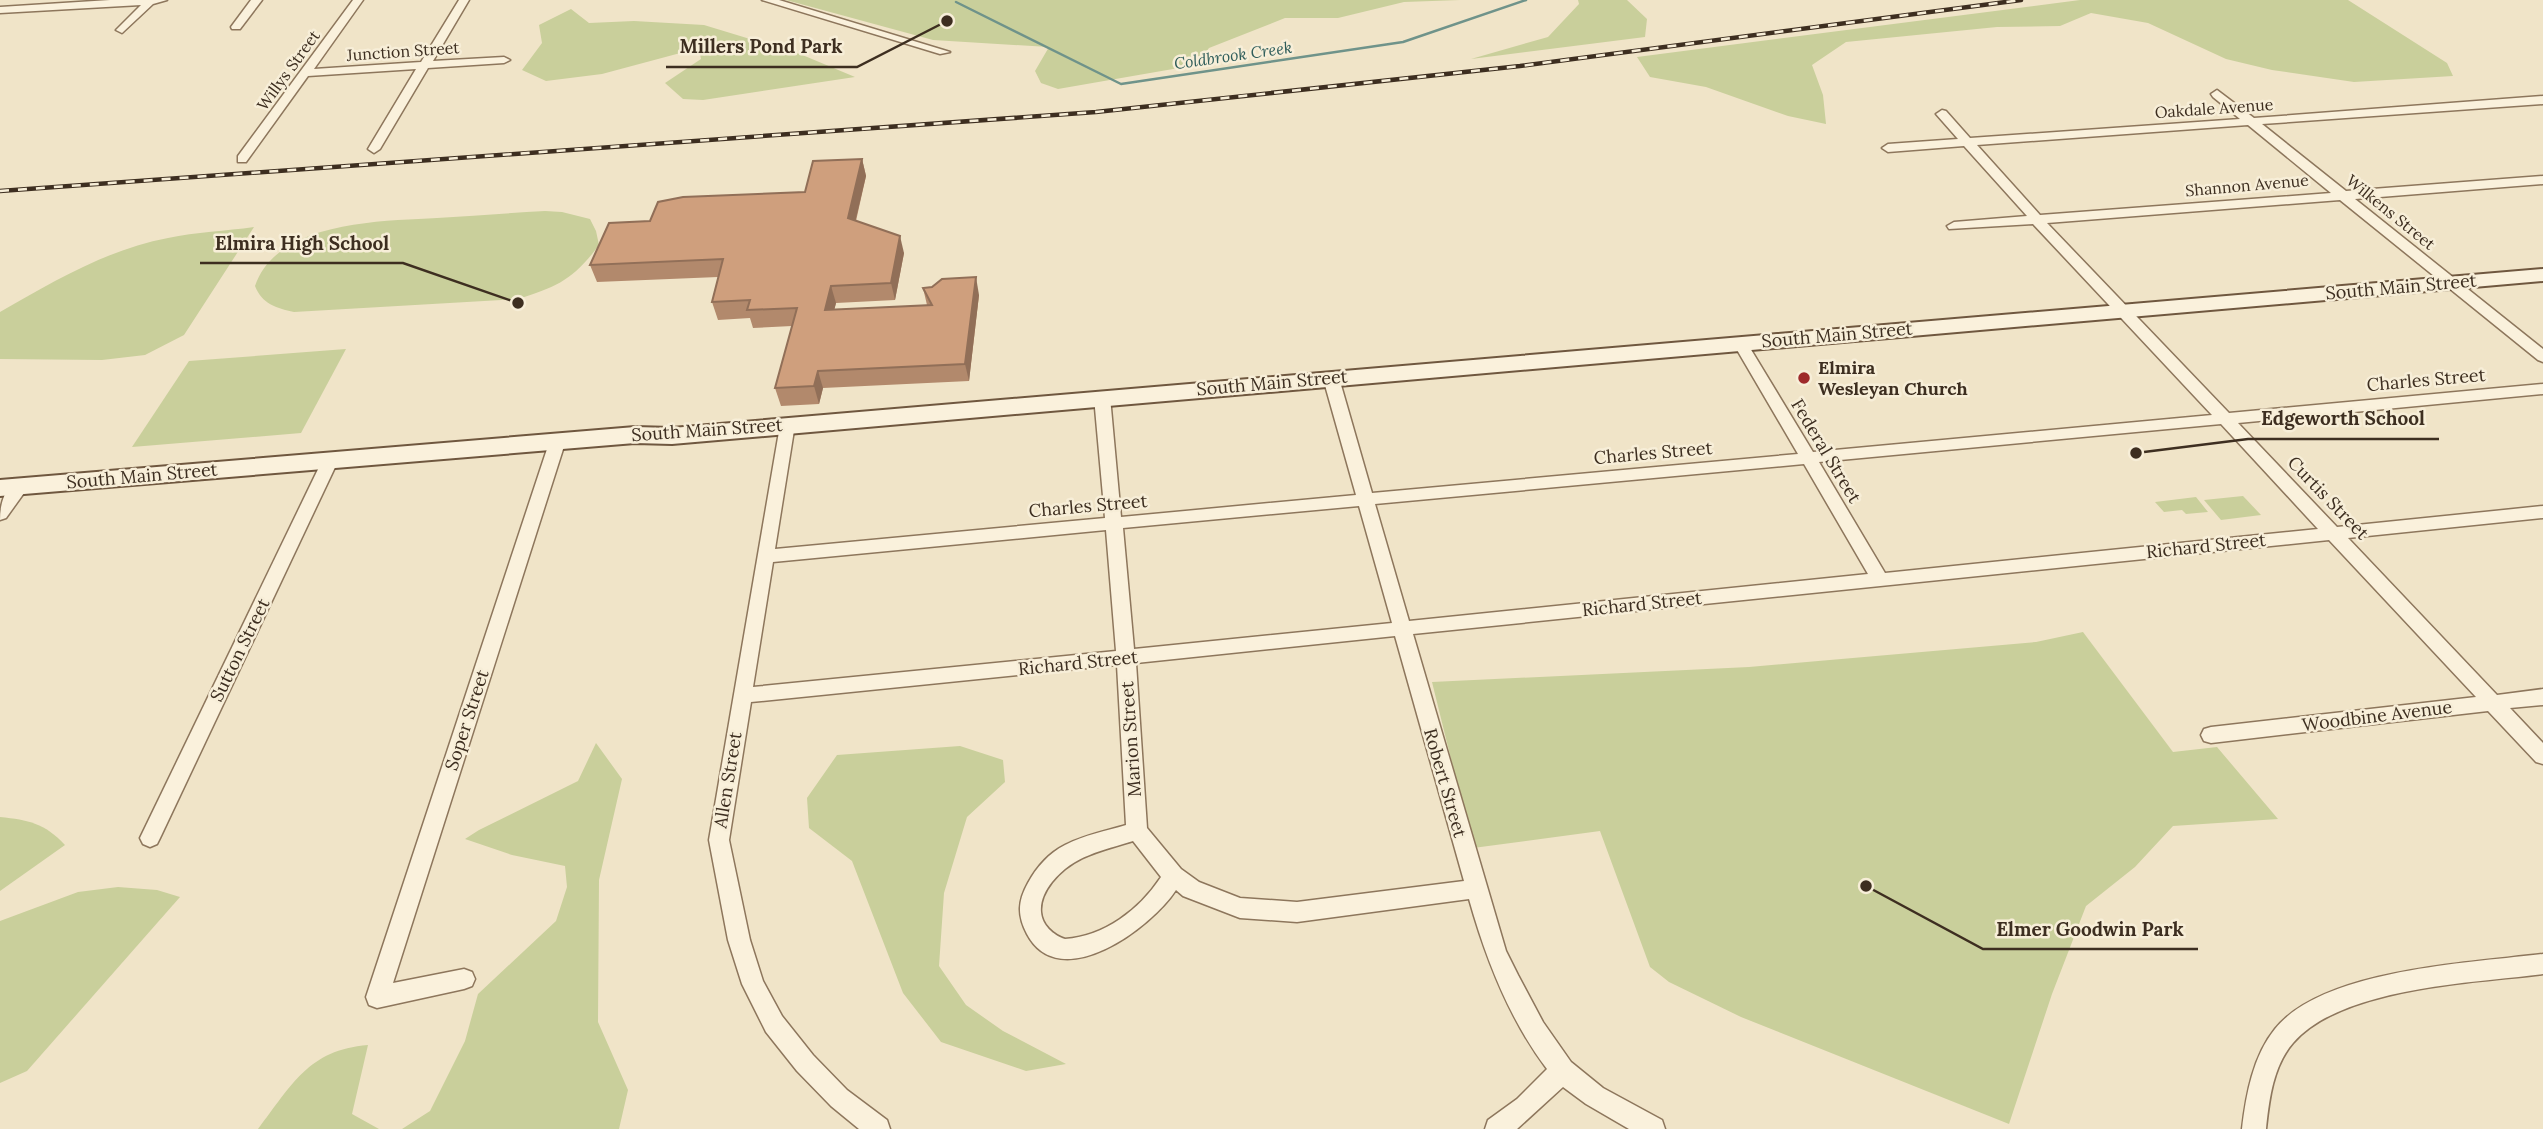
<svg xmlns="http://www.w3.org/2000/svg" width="2543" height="1129" viewBox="0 0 2543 1129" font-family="Lora,serif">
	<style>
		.green { fill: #c9cf9b }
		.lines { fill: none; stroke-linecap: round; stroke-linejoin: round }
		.stream { stroke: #6f938a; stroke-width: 2.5 }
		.street-casing { stroke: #8d765c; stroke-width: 3 }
		.secondary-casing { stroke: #6f573f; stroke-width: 4 }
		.street { fill: #faf1dc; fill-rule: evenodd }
		.secondary { fill: #faf1dc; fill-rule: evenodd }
		.rail-casing { stroke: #3d2e20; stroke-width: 4.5 }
		.rail { stroke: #f7eed8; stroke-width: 2.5; stroke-dasharray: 9; stroke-linecap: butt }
		.wall { fill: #b2896c }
		.shaded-wall { fill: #916f58 }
		.building { fill: #cf9f7d; stroke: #916f58; stroke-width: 2 }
		.poi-dot { fill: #9e2a2b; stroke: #f7eed8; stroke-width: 2.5 }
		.labels { text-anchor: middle; stroke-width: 5; stroke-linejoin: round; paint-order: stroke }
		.far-street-label { font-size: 16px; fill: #3d2e20; stroke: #f7eed8 }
		.far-water-label { font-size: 16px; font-style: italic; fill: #2f5d5a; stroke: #f7eed8 }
		.street-label { font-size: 18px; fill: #3d2e20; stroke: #f7eed8 }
		.poi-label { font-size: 18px; font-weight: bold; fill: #3d2e20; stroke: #f7eed8; text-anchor: start }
		.leader { fill: none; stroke: #3d2e20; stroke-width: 2.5 }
		.callout-dot { fill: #3d2e20; stroke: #f7eed8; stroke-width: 2.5 }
		.callout-label { font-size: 19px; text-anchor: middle; font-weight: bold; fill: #3d2e20; stroke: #f7eed8; stroke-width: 5; stroke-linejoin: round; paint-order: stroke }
	</style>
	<rect width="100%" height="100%" fill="#f0e4c8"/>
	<g class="green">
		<polygon points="786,0 1460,0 1404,2 1338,18 1285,18 1209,48 1196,65 1058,89 1041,83 1035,71 1049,47 933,40"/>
		<polygon points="1578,0 1627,0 1647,19 1645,37 1471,59 1548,37 1579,4"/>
		<polygon points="2080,0 2348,0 2447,63 2453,76 2354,82 2272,70 2226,59 2148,23 2091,13 2060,26 1997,27 1846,42 1812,65 1823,95 1826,124 1788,116 1706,87 1650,77 1637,57"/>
		<polygon points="571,9 589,23 634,21 704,25 800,54 855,77 703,100 683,99 665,83 701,59 699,48 602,74 546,81 522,70 542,43 539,25"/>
		<path d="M545,211L562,212L590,219L596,231L599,245C574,279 557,287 518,299L294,312C276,308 262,304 255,286C277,221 381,221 437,218C473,216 509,213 545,211Z"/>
		<path d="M254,227L184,335L145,355L102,360L0,359V312C52,282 108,249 168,238C196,232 226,231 254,227Z"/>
		<polygon points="346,349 301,433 132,447 189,361"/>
		<polygon points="2243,496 2261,515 2221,520 2204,500"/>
		<polygon points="2196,497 2208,512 2186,514 2182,510 2164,512 2155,502"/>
		<polygon points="2083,632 2173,752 2217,747 2278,819 2173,826 2135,867 2086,906 2052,994 2009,1124 1741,1017 1669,982 1650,967 1600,831 1473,848 1432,682 1749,667 2036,642"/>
		<polygon points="596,743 622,779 599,880 598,1022 628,1090 619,1129 402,1129 430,1111 465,1041 478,994 556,921 567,887 565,866 512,855 465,839 479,830 578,781"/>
		<polygon points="960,746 1003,760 1005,782 967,817 944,893 939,966 966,1005 1003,1031 1066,1064 1026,1071 941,1042 903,993 852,861 809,828 807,798 837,755"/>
		<path d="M0,817C29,820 44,823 65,845L0,891Z"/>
		<polygon points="118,887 157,890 180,897 27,1071 0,1083 0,921 78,892"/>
		<path d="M368,1045L352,1114L379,1129H258C292,1085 308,1050 368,1045Z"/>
	</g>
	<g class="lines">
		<polyline class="stream" points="956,2 1121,84 1403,42 1526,0"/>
		<g class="street-casing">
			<g id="street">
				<polygon points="110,0 167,0 153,4 122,33 116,30 141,5 0,13 0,7"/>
				<polygon points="251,0 262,0 240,29 232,29 231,27"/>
				<polygon points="353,0 363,0 314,69 421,62 459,0 469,0 433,61 504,57 510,60 504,63 428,68 380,149 374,153 368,149 416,69 308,76 246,162 238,162 238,156"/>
				<polygon points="762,0 779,0 950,52 940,54"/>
				<path d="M2217,90L2254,118L2543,96V104L2262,124L2346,191L2543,176V184L2355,199L2543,349V362L2538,360L2340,200L2047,223L2229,413L2543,384V394L2238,423L2337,527L2543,506V518L2348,538L2497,695L2543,689V705L2510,708L2543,743V764L2536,762L2488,711L2211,743L2204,741L2201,735L2204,729L2211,727L2476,697L2329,540L1413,634L1506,951L1518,975L1543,1022L1571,1062L1603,1088L1662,1120L1665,1129H1629L1586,1104L1563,1087L1517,1129H1485L1488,1120L1517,1099L1547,1069C1509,1019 1486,959 1469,899L1297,922L1240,918L1183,896L1176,890C1151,928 1060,996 1027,934C1017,915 1018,901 1028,883C1036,868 1049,853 1065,845C1084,835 1106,831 1126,825L1117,665L751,702L729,840L750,940L763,981L782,1016L813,1055L847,1090L887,1120L890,1129H859L831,1106L797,1071L766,1032L742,984L728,940L709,840L781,420H793L795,424L775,549L1105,518L1094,397L1102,392L1110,397L1121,517L1356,495L1323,378L1331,373L1339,378L1372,493L1798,454L1733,343L1740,338L1747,343L1813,452L2212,415L2033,224L1949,229L1947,226L1954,222L2027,216L1964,146L1888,152L1882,148L1888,144L1958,139L1936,114L1942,110L1946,111L1970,138L2240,119L2213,97L2211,94ZM2248,125L2331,193L2040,215L1977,145ZM2221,424L2318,529L1885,573L1819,462ZM1804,464L1868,574L1409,621L1375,504ZM1359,506L1392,623L1134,649L1123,528ZM1106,530L1116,651L753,687L773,562ZM1395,636L1464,881L1297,902L1240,898L1199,882L1181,869L1147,828L1136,663ZM1133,841L1161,877C1139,910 1105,936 1065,939C1053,935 1042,925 1041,912C1040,901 1045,891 1052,882C1074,855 1102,851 1133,841Z"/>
				<polygon points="557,438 565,443 393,983 464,969 472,972 475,979 472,986 464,989 377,1008 369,1005 366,997 549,443"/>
				<polygon points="330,456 338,461 160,838 157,844 150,847 143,844 140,838 322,461"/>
				<path d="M21,480L29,486L6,518L0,520C0,505 4,485 21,480Z"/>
				<path d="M2543,954V974C2473,983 2341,987 2293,1043C2273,1066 2269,1100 2266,1129H2242C2246,1095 2253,1056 2275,1029C2323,969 2471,963 2543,954Z"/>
			</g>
		</g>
		<g class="secondary-casing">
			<polygon id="secondary" points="2543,269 2543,281 672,444 635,443 0,496 0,480 635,427 672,428"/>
		</g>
		<use href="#street" class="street"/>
		<use href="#secondary" class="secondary"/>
		<g class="rail-casing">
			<polyline id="rail" points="0,191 1096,112 1520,66 2021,0"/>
		</g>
		<use href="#rail" class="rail"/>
	</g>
	<polygon class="wall" points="862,159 866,176 856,221 904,253 895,300 836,303 834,310 927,305 923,288 979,295 969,381 823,388 819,404 781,406 775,388 792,326 753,328 750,318 718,320 712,302 718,277 597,282 590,265 650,221 805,192"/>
	<g class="shaded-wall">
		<polygon points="862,159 866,176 852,235 848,218"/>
		<polygon points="900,236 904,253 895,300 891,283"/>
		<polygon points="976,277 979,295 969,381 965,364"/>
		<polygon points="831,286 836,303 830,327 825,310"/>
		<polygon points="818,371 823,388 819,404 814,386"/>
	</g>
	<polygon class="building" points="862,159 848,218 900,236 891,283 831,286 825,310 932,305 923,288 932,287 942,279 976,277 965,364 818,371 814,386 775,388 797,308 747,310 750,300 712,302 723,259 590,265 609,223 650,221 658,202 683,197 805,192 813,161"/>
	<circle class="poi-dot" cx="1804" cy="378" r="7"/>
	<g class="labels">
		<g class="far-street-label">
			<text transform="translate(403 51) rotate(-4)" y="6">Junction Street</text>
			<text transform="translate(288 70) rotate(-54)" y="6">Willys Street</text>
			<text transform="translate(2214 108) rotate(-4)" y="6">Oakdale Avenue</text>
			<text transform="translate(2247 185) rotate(-5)" y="6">Shannon Avenue</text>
			<text transform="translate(2391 212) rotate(39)" y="6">Wilkens Street</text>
		</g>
		<g class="far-water-label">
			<text transform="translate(1233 55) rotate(-8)" y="6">Coldbrook Creek</text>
		</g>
		<g class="street-label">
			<text transform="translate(2401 287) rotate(-5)" y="6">South Main Street</text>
			<text transform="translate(1837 335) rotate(-5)" y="6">South Main Street</text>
			<text transform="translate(2426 380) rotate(-5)" y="6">Charles Street</text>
			<text transform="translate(1272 383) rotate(-5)" y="6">South Main Street</text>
			<text transform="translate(707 430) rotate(-4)" y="6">South Main Street</text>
			<text transform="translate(1826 451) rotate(59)" y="6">Federal Street</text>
			<text transform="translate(1653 453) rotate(-5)" y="6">Charles Street</text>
			<text transform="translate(142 476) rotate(-5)" y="6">South Main Street</text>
			<text transform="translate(2328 498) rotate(46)" y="6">Curtis Street</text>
			<text transform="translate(1088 506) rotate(-5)" y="6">Charles Street</text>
			<text transform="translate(2206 546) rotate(-6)" y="6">Richard Street</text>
			<text transform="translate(1642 604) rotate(-6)" y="6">Richard Street</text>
			<text transform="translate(240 650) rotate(-64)" y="6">Sutton Street</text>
			<text transform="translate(1078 663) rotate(-6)" y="6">Richard Street</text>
			<text transform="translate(2377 716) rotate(-7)" y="6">Woodbine Avenue</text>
			<text transform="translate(467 720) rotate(-72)" y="6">Soper Street</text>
			<text transform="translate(1131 739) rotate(-94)" y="6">Marion Street</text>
			<text transform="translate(728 780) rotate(-81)" y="6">Allen Street</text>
			<text transform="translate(1445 783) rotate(74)" y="6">Robert Street</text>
		</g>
		<g class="poi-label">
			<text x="1818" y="374">Elmira<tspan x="1818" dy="21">Wesleyan Church</tspan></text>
		</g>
	</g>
	<path class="leader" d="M947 21L857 67H666M518 303L403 263H200M2136 453L2248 439H2439M1866 886L1983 949H2198"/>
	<g class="callout-dot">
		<circle cx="947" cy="21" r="7"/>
		<circle cx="518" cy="303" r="7"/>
		<circle cx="2136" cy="453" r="7"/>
		<circle cx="1866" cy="886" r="7"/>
	</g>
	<g class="callout-label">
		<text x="761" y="53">Millers Pond Park</text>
		<text x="302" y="250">Elmira High School</text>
		<text x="2343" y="425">Edgeworth School</text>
		<text x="2090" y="936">Elmer Goodwin Park</text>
	</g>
</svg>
